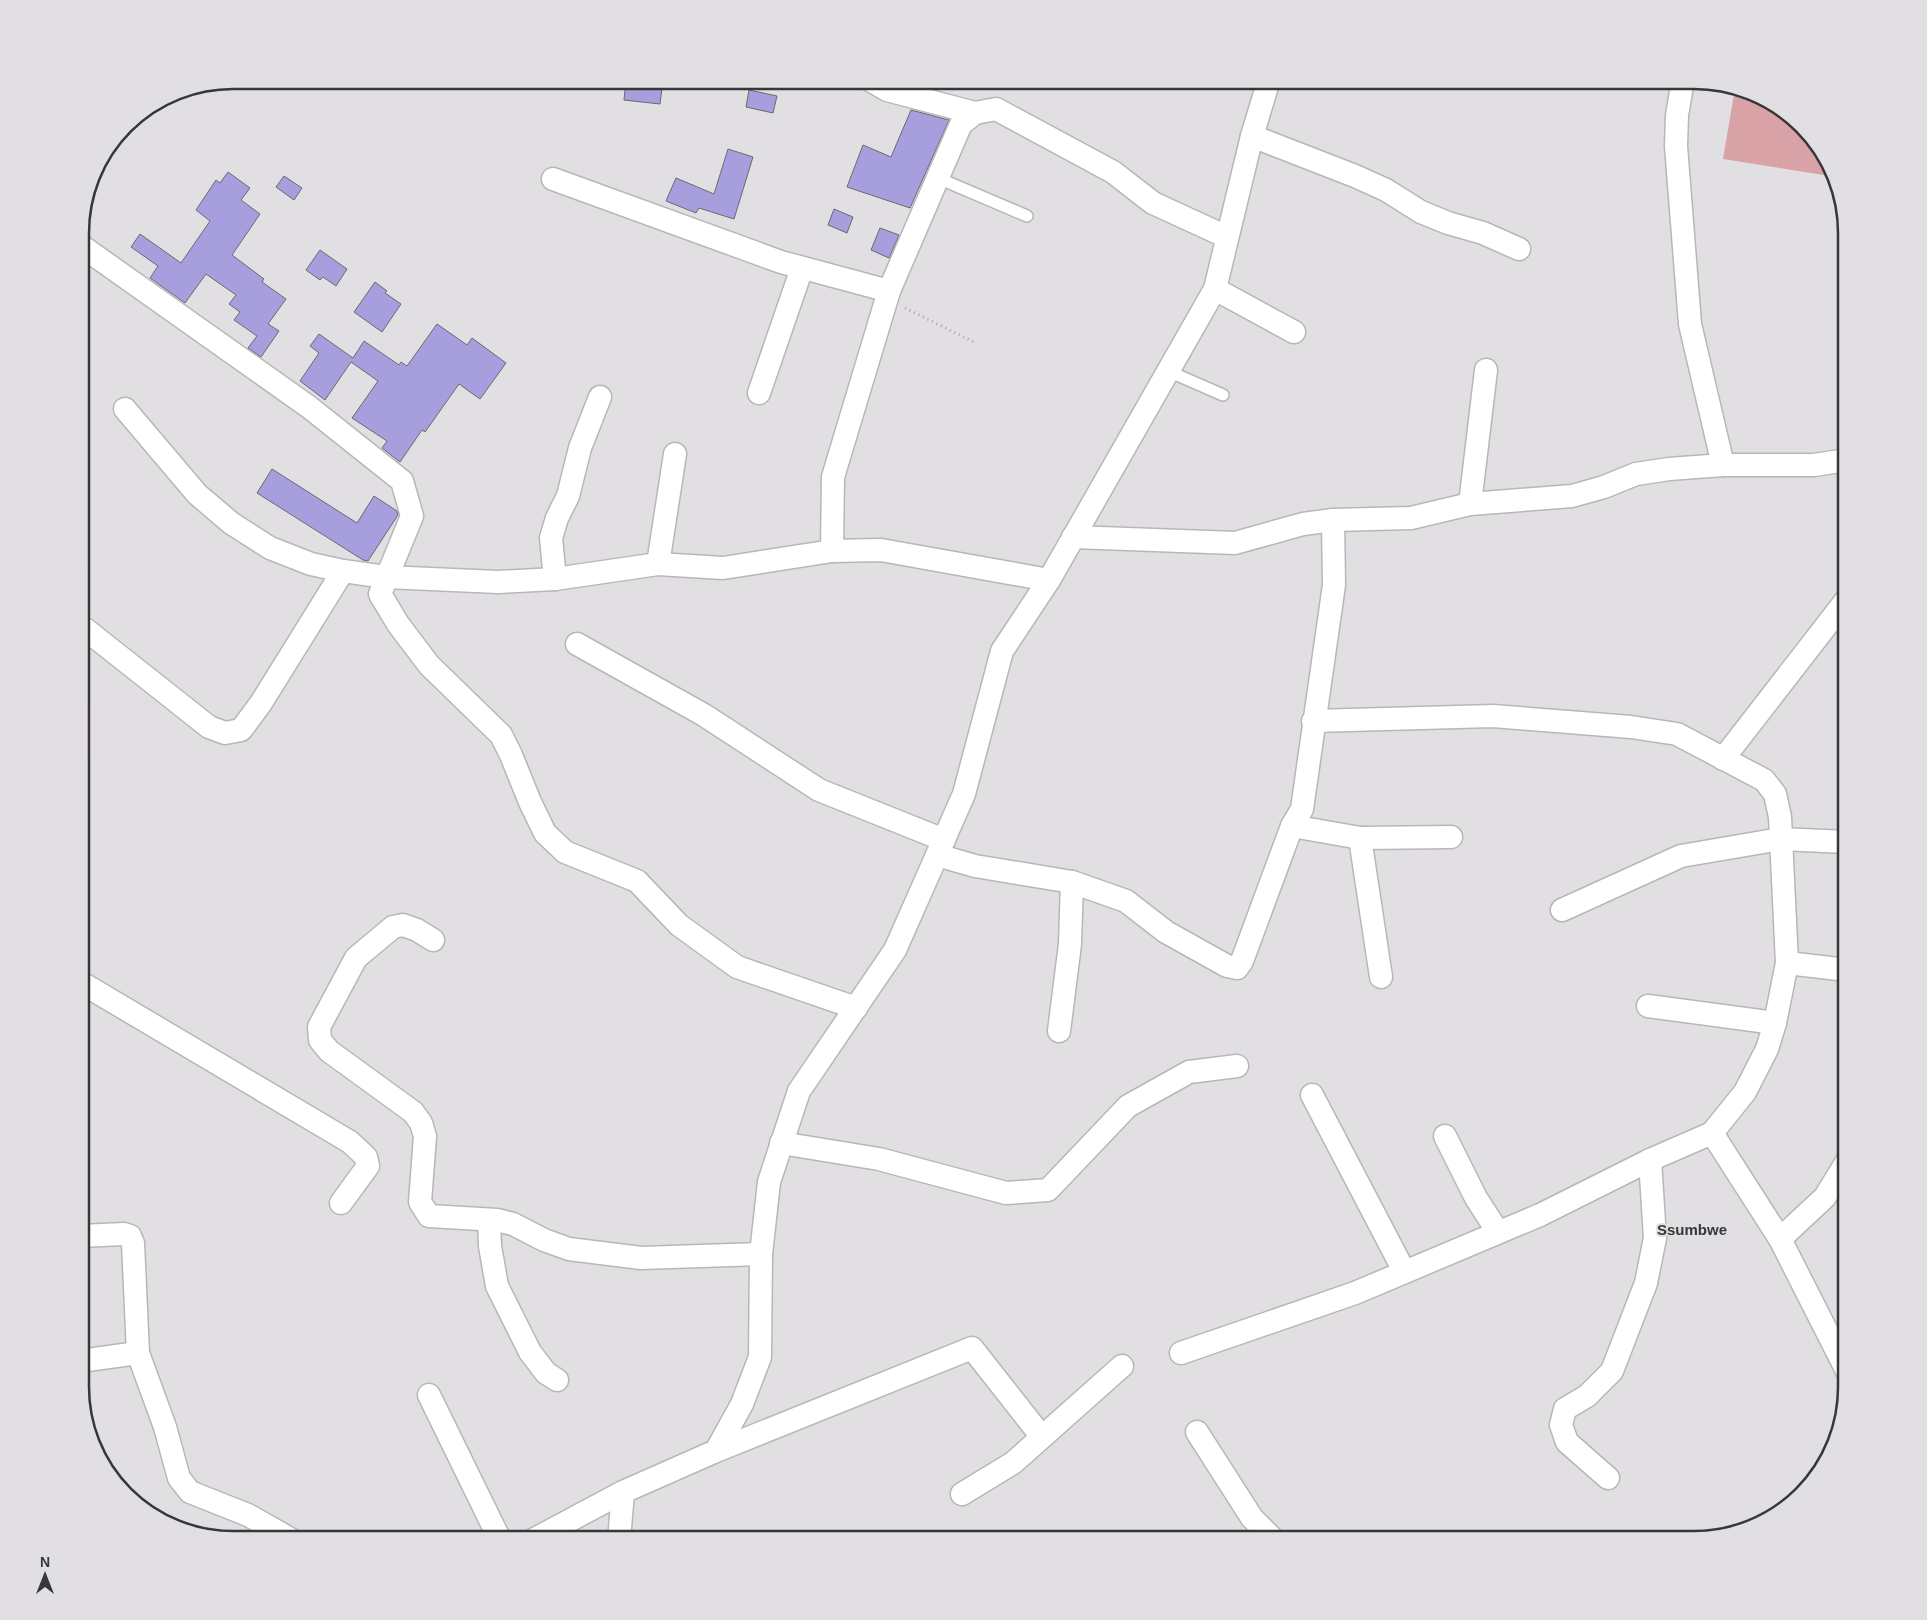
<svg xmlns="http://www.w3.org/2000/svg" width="1927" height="1620" viewBox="0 0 1927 1620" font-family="Arial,sans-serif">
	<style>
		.pitch { fill: #d9a2a6 }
		.building { fill: #a79fdd; stroke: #6a696e }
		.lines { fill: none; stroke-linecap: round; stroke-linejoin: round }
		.lane-casing { stroke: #b9b6ba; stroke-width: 14 }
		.street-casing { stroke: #b9b6ba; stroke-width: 25 }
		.path { stroke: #a7a5a8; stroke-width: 3; stroke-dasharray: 1 4; stroke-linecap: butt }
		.lane { stroke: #fff; stroke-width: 11 }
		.street { stroke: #fff; stroke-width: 22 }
		.labels { text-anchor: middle; stroke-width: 4; stroke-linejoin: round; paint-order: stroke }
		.quarter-label { font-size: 15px; font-weight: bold; fill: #373638; stroke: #e2dfe3 }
		.rim { fill: none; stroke: #373638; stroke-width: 2.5 }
	</style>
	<rect width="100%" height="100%" fill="#e2dfe3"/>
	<polygon class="pitch" points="1735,88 1752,92 1795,118 1836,177 1723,159"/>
	<g class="building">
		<polygon points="626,80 663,80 660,104 624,100"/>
		<polygon points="749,90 777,96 773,113 746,107"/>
		<polygon points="911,110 949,120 910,208 847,187 863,145 891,157"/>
		<polygon points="728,149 753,157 734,219 699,208 696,213 666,201 676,178 714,194"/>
		<polygon points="228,172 250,188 241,200 260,214 232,255 264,279 262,282 286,299 268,324 279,331 261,357 248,348 257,336 234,320 240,312 229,304 236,295 206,274 185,303 150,278 158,266 131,247 140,234 181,263 210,221 196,210 216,180 220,183"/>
		<polygon points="284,176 302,188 294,200 276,187"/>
		<polygon points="834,209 853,217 847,233 828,225"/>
		<polygon points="880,228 899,235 889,258 871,250"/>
		<polygon points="320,250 347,269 336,286 323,277 320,280 306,270"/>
		<polygon points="375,282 387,291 385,293 401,304 382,332 354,312"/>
		<polygon points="437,324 467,345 472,338 506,363 480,399 459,384 425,432 422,430 400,462 382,448 387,441 352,418 378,381 351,362 325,400 300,381 319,353 310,346 319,334 353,358 364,341 399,365 401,362 407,366"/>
		<polygon points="272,469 357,523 374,496 397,511 398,515 368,561 363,560 257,493"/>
	</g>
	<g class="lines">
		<g class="lane-casing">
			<g id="lane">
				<polyline points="938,178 1027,216"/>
				<polyline points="1168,371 1223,395"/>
			</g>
		</g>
		<g class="street-casing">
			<g id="street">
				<polyline points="870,80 887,90 975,113"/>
				<polyline points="1683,80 1677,115 1676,146 1690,324 1723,465"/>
				<polyline points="1252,136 1355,176 1386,190 1421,212 1448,223 1483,233 1519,249"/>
				<polyline points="553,179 781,262 889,291"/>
				<polyline points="80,245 309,407 402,481 412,516 380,594 398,624 429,665 501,735 511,755 530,802 545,833 565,852 637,881 679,925 737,967 856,1008"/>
				<polyline points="1215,289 1294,332"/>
				<polyline points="759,393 802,268"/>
				<polyline points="125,409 197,494 231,523 270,548 311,564 343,571 386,577 498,582 555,579 658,564 723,568 832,551 881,550 1049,580"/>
				<polyline points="1470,504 1486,370"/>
				<polyline points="1073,537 1235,543 1303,524 1333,520 1411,518 1470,504 1572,496 1604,487 1636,474 1669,469 1723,465 1814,465 1847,460"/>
				<polyline points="832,551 833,477 889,291 961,124 975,113 996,109 1113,172 1153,203 1227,237"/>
				<polyline points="658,564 675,454"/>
				<polyline points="555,579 551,538 557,518 568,496 580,448 600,397"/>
				<polyline points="85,629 209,727 225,733 241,730 261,703 343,571"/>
				<polyline points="577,644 704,715 819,790 944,840"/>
				<polyline points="1723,759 1847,599"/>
				<polyline points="1292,826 1360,838 1451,837"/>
				<polyline points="1360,838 1381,977"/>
				<polyline points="937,855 975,866 1072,882 1126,901 1166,932 1227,966 1237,968 1242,961 1292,826 1302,809 1334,585 1333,520"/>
				<polyline points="1562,910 1681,856 1780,839 1847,842"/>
				<polyline points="433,940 417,930 403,925 393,927 356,958 319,1027 320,1040 329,1051 413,1112 421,1123 425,1136 420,1202 429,1216 497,1220 513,1224 544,1240 569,1249 641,1258 761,1254"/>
				<polyline points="1787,963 1847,970"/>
				<polyline points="80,982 350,1142 366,1157 368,1166 341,1203"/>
				<polyline points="1648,1006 1775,1023"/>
				<polyline points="1059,1031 1070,944 1072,882"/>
				<polyline points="1312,1095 1404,1271"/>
				<polyline points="1712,1133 1780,1239 1847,1371"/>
				<polyline points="1445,1136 1476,1198 1498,1232"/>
				<polyline points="781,1143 879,1159 1006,1193 1048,1190 1128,1106 1189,1072 1237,1066"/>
				<polyline points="489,1220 490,1246 497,1286 530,1352 546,1373 557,1380"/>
				<polyline points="80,1236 124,1234 130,1236 133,1243 138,1353 165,1427 179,1478 190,1492 248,1515 292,1540"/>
				<polyline points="1780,1239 1825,1197 1847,1161"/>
				<polyline points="1181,1353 1355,1293 1540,1215 1650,1160 1712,1133 1745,1092 1767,1049 1775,1023 1787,963 1780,817 1775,794 1764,780 1677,734 1631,727 1493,716 1313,721"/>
				<polyline points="80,1361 138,1353"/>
				<polyline points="429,1395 500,1540"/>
				<polyline points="1197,1432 1252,1518 1274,1540"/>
				<polyline points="716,1451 972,1348 1042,1437"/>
				<polyline points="1608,1478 1567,1442 1561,1425 1565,1409 1587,1396 1612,1371 1646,1283 1655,1238 1650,1160"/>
				<polyline points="962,1494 1013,1463 1122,1366"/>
				<polyline points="533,1540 623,1492 716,1451 742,1404 760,1357 761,1254 769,1182 799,1091 895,950 964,794 1002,651 1049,580 1215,289 1252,136 1269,80"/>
				<polyline points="619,1540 623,1492"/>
			</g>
		</g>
		<g class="path">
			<polyline points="1650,80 1662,88"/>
			<polyline points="905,308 976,343"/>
		</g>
		<use href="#lane" class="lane"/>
		<use href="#street" class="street"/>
	</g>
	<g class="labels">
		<g class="quarter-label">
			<text x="1692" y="1235">Ssumbwe</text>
		</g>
	</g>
	<path d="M0 0H1927V1620H0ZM233 89H1694A144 144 0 0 1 1838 233V1387A144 144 0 0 1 1694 1531H233A144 144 0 0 1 89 1387V233A144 144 0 0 1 233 89Z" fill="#e2dfe3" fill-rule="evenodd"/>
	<path class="rim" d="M233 89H1694A144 144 0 0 1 1838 233V1387A144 144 0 0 1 1694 1531H233A144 144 0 0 1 89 1387V233A144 144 0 0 1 233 89Z"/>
	<g transform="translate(45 1575)" stroke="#e2dfe3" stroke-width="4" paint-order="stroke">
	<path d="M0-4L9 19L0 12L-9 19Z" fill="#373638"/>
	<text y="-8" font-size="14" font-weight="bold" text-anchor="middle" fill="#373638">N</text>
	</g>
</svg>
